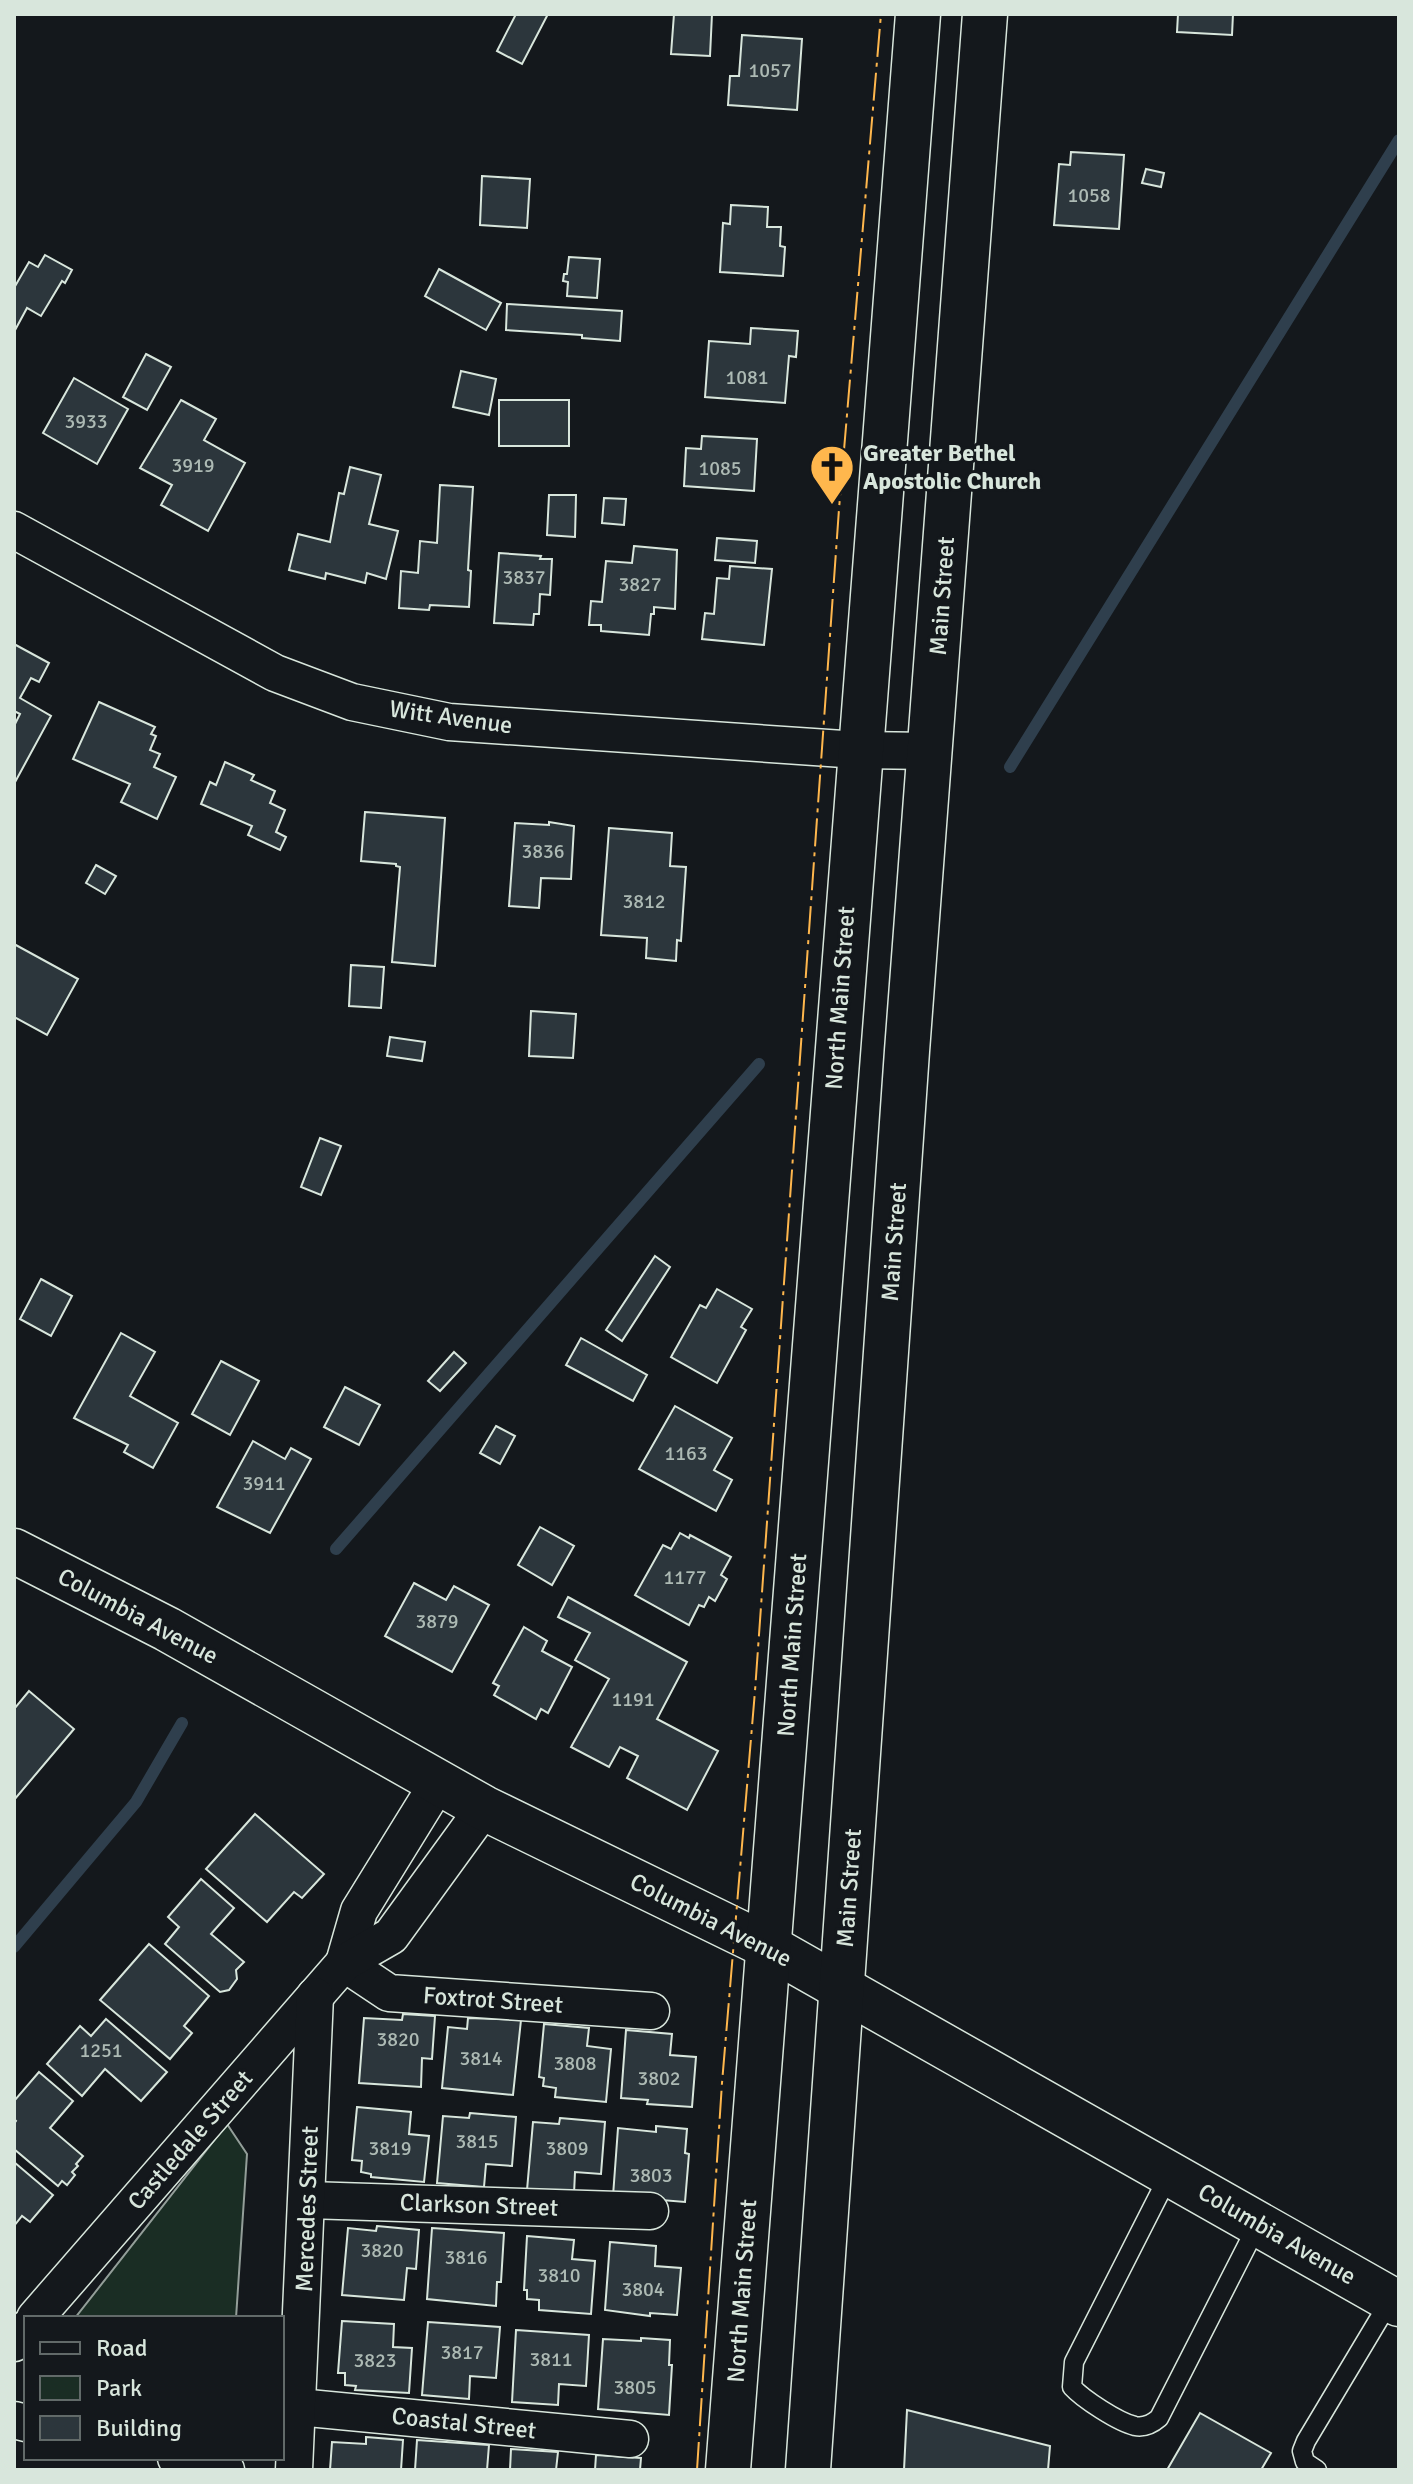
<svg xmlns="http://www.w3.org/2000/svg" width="1413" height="2484" viewBox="0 0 1413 2484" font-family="Signika,sans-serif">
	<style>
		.green { fill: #1a2d24; stroke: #939e99; stroke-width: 2 }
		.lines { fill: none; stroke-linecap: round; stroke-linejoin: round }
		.stream { stroke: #2f3f4d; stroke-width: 12 }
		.building { fill: #2c363c; stroke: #d8e6dc; stroke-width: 2 }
		.lane-casing { stroke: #d8e6dc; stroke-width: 21 }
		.street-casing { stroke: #d8e6dc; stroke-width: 39 }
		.secondary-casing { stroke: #d8e6dc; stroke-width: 47 }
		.primary-casing { stroke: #d8e6dc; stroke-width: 47 }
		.lane { stroke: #14181c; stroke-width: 18 }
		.street { stroke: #14181c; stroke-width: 36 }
		.secondary { stroke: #14181c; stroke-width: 44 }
		.primary { stroke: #14181c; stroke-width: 44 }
		.power { stroke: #ffb74d; stroke-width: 2; stroke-dasharray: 28 6 4 6; stroke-linecap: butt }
		.labels { text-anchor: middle; stroke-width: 6; stroke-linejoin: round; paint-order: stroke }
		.number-label { font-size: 20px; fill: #adbab4 }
		.poi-label { font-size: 24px; font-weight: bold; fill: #d8e6dc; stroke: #14181c; text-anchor: start }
		.street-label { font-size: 24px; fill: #d8e6dc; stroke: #14181c }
	</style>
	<rect width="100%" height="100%" fill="#14181c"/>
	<polygon class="green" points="227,2124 247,2154 236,2318 75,2318"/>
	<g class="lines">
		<g class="stream">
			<polyline points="1010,767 1399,140"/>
			<polyline points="336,1549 759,1064"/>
			<polyline points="14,1947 136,1802 182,1723"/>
		</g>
	</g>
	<g class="building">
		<polygon points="516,14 548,14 522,64 497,51"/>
		<polygon points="674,14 712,14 710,56 671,54"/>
		<polygon points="1178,14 1233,14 1232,35 1177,32"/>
		<polygon points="742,35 802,39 797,110 728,105 730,76 739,76"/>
		<polygon points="1071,152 1124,155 1119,229 1054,225 1059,164 1070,165"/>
		<polygon points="1146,169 1164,173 1161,187 1142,183"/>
		<polygon points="482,176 530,179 527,228 480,225"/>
		<polygon points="731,205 768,207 767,227 781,227 780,246 785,247 783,276 720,272 723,223 730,224"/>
		<polygon points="45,255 72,270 65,283 62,281 41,316 27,308 14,332 14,288 29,262 38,267"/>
		<polygon points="569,257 600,259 597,298 567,296 568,282 563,281 564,274 567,274"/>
		<polygon points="439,269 501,303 486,330 425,296"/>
		<polygon points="507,304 622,311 620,341 582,338 582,335 506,330"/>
		<polygon points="751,328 798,331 796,357 789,356 785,403 705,397 709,341 750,344"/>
		<polygon points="146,354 171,367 147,410 123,397"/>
		<polygon points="461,371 496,379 489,415 453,407"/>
		<polygon points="74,378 128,409 97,464 43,433"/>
		<polygon points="181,400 216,419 204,440 245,463 208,531 161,505 172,485 140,468"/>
		<rect x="499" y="400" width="70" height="46"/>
		<polygon points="702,436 757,439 754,491 684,486 686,448 701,449"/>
		<polygon points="350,467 381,475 369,524 398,531 386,579 367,573 365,583 326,573 325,579 289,570 298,534 330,542 339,493 344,494"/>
		<polygon points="440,485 473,487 468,570 471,571 469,607 430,605 429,610 399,608 401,571 418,573 420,541 437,543"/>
		<polygon points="549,495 576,495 575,537 547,535"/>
		<polygon points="604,498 626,499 624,525 602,523"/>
		<polygon points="717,538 757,541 755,563 715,560"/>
		<polygon points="634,546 677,550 675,609 654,607 654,614 651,614 649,635 601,631 601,625 589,625 591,601 602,602 606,561 632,563"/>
		<polygon points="499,553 541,556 540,559 552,559 550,595 540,594 539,614 534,614 533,625 494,623"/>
		<polygon points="730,566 772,569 764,645 702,639 705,613 714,614 717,578 729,579"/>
		<polygon points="14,644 49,663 39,682 31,678 20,698 51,716 14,784 14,726 20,714 14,711"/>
		<polygon points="99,702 155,727 151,734 156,736 150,750 160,754 154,767 176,777 157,819 121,802 130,784 73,759"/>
		<polygon points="225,762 254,775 251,780 275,791 270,803 285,810 276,832 286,837 280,850 248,835 252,826 201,804 210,782 216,785"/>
		<polygon points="365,812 445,818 435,966 392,962 400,867 396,866 396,864 361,861"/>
		<polygon points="549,822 574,826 571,879 541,878 539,908 509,906 515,823 549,825"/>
		<polygon points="609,828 672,833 670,866 686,867 681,941 677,940 676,961 646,958 647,938 601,935"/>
		<polygon points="96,865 116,876 105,894 86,883"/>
		<polygon points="14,944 78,979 47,1035 14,1017"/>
		<polygon points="351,965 384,967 381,1008 349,1006"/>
		<polygon points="531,1011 576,1014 573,1058 529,1056"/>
		<polygon points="390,1037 425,1042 422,1061 387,1056"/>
		<polygon points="320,1138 341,1146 321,1195 301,1187"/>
		<polygon points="655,1256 670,1267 622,1341 606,1330"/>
		<polygon points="41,1279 72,1296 51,1336 20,1319"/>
		<polygon points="717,1289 752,1309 741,1327 746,1330 717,1383 671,1357 700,1305 706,1308"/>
		<polygon points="121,1333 155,1352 130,1396 178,1423 153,1468 124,1452 128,1445 74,1418"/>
		<polygon points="581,1338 647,1375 633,1401 566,1365"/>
		<polygon points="454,1352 466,1363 440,1391 428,1381"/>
		<polygon points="221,1361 259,1381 230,1435 192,1414"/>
		<polygon points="345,1387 380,1405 359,1445 324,1427"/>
		<polygon points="675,1406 732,1438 714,1470 732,1480 716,1511 639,1469"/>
		<polygon points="496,1426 515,1436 500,1464 480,1453"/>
		<polygon points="253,1441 285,1459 291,1448 311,1459 270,1533 217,1507"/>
		<polygon points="540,1527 574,1546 552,1585 518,1565"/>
		<polygon points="680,1533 689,1538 690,1535 731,1557 721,1575 727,1579 715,1601 709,1597 704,1607 699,1605 689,1625 635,1595 663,1545 671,1549"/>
		<polygon points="414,1583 446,1600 454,1586 489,1605 452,1672 385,1636"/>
		<polygon points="568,1597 687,1662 657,1719 718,1751 687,1810 627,1778 638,1756 620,1747 609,1767 571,1747 609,1679 575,1660 590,1633 558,1617"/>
		<polygon points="524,1627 547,1641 542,1651 572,1667 548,1713 541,1709 536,1719 494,1695 499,1686 493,1683"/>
		<polygon points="29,1691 74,1729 14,1800 14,1709"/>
		<polygon points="255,1814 324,1874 302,1898 294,1892 267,1922 206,1869"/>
		<polygon points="201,1879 234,1908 211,1934 244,1962 236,1970 237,1979 229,1990 220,1992 165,1944 179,1927 168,1917"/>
		<polygon points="149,1944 209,1996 184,2026 192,2033 170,2059 100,2000"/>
		<polygon points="403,2014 435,2016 432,2059 422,2058 421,2087 359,2083 364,2018 402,2020"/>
		<polygon points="468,2018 521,2020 513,2095 442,2088 448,2027 467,2029"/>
		<polygon points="106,2019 167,2072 141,2101 105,2069 82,2096 47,2064 80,2026 91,2036"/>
		<polygon points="544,2024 589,2028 587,2046 611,2049 606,2102 555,2097 556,2088 543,2086 544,2078 539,2077"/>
		<polygon points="626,2030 672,2034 670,2055 696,2057 692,2107 647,2104 648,2100 621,2098"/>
		<polygon points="39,2072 73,2101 50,2128 83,2156 76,2164 78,2166 72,2172 75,2175 67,2185 62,2181 58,2186 14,2149 14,2124 16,2121 14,2119 14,2101"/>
		<polygon points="357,2107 411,2112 409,2134 429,2136 424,2182 371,2177 371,2174 361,2172 362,2161 352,2160"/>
		<polygon points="470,2113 516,2117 512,2166 486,2164 484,2187 437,2183 443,2116 469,2118"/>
		<polygon points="560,2118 605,2122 601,2174 575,2172 574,2194 527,2190 533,2122 559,2124"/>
		<polygon points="656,2126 687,2129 685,2153 689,2154 685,2202 613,2196 618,2128 656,2132"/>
		<polygon points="14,2162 53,2195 30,2222 22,2216 14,2226"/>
		<polygon points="377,2226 419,2230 416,2269 407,2268 404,2300 342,2295 348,2228 376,2231"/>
		<polygon points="432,2228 504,2233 501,2282 497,2282 496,2306 427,2299"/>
		<polygon points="527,2236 574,2240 572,2259 595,2261 591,2314 539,2310 539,2300 527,2299 527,2290 524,2290"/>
		<polygon points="610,2242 656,2246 655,2266 681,2268 677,2315 650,2313 650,2316 605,2310"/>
		<polygon points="342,2321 394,2324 393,2347 412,2348 409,2393 355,2390 356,2386 345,2385 345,2373 338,2373"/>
		<polygon points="428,2322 500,2327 496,2378 470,2376 469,2399 422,2395"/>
		<polygon points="516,2330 589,2335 586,2386 559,2384 558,2405 512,2402"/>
		<polygon points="641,2338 670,2340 669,2365 672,2365 669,2415 598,2409 603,2339 641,2341"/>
		<polygon points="907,2410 1050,2446 1048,2470 904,2470"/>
		<polygon points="1200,2413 1271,2453 1261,2470 1167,2470"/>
		<polygon points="366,2437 403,2440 401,2470 330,2470 332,2442 366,2444"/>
		<polygon points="417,2440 489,2445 487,2470 415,2470"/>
		<polygon points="511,2449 558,2452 556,2470 510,2470"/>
		<polygon points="596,2455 641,2458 640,2470 595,2470"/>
	</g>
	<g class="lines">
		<g class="lane-casing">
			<g id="lane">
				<path d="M1170,2173L1074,2362L1072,2387C1083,2399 1118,2422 1135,2426C1145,2428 1152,2424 1159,2418L1258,2224"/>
				<polyline points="1317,2470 1305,2462 1302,2451 1306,2441 1391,2299"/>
			</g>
		</g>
		<g class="street-casing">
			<g id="street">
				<polyline points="14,530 275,673 352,702 449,722 858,750 931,751"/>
				<polyline points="344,1963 389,1993 651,2011"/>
				<polyline points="344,1963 359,1911 438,1783"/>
				<polyline points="308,2200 650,2211"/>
				<polyline points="35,2318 344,1963 391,1936 484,1808"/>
				<polyline points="14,2343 26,2329"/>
				<polyline points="298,2407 630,2439"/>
				<polyline points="14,2420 26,2423"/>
				<polyline points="176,2458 226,2470"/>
				<polyline points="294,2470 315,1996"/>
			</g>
		</g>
		<g class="secondary-casing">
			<polyline id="secondary" points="14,1551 167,1629 484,1808 769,1947 1399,2304"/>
		</g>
		<g class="primary-casing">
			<g id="primary">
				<path d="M728,2470C792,1651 851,832 918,14"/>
				<polyline points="808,2470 907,1051 985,14"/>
			</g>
		</g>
		<use href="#lane" class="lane"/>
		<use href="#street" class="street"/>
		<use href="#secondary" class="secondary"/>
		<use href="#primary" class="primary"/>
		<polyline class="power" points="697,2470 722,2083 755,1691 839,509 881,14"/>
	</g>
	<defs>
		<g id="church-pin" transform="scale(2.3)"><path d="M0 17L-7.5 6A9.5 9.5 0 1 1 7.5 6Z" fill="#ffb74d" stroke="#14181c"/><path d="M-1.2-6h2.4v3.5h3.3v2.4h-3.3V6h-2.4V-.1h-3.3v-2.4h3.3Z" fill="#111"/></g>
	</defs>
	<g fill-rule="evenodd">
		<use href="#church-pin" x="832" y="467"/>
	</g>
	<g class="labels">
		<g class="number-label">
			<text x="770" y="77">1057</text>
			<text x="1089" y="202">1058</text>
			<text x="747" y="384">1081</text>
			<text x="86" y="428">3933</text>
			<text x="193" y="472">3919</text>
			<text x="720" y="475">1085</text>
			<text x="524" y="584">3837</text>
			<text x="640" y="591">3827</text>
			<text x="543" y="858">3836</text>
			<text x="644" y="908">3812</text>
			<text x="686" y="1460">1163</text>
			<text x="264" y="1490">3911</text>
			<text x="685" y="1584">1177</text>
			<text x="437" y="1628">3879</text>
			<text x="633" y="1706">1191</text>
			<text x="398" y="2046">3820</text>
			<text x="101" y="2057">1251</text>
			<text x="481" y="2065">3814</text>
			<text x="575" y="2070">3808</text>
			<text x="659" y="2085">3802</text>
			<text x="477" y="2148">3815</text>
			<text x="390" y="2155">3819</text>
			<text x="567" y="2155">3809</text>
			<text x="651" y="2182">3803</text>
			<text x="382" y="2257">3820</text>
			<text x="466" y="2264">3816</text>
			<text x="559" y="2282">3810</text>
			<text x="643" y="2296">3804</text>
			<text x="462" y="2359">3817</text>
			<text x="551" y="2366">3811</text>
			<text x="375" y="2367">3823</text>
			<text x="635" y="2394">3805</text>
		</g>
		<g class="poi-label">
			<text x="863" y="461">Greater Bethel<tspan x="863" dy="28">Apostolic Church</tspan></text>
		</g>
		<g class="street-label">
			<text transform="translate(942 596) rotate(-86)" y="8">Main Street</text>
			<text transform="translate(451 717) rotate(8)" y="8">Witt Avenue</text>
			<text transform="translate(840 998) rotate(-86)" y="8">North Main Street</text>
			<text transform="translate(894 1242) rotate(-86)" y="8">Main Street</text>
			<text transform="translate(138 1616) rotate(28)" y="8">Columbia Avenue</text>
			<text transform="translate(792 1645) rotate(-86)" y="8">North Main Street</text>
			<text transform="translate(849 1888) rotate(-86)" y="8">Main Street</text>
			<text transform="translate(711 1920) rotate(27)" y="8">Columbia Avenue</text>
			<text transform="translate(493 2000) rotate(4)" y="8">Foxtrot Street</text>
			<text transform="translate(190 2140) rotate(-49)" y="8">Castledale Street</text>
			<text transform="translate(479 2205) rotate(2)" y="8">Clarkson Street</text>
			<text transform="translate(307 2209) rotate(-88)" y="8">Mercedes Street</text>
			<text transform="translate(1277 2234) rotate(30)" y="8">Columbia Avenue</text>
			<text transform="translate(742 2291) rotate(-86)" y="8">North Main Street</text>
			<text transform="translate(464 2423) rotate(6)" y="8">Coastal Street</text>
		</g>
	</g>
	<rect width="1413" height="2484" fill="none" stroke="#d8e6dc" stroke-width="32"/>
	<rect x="24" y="2316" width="260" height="144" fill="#14181c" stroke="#626a69" stroke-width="2"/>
	<rect x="40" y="2342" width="40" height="12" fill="#14181c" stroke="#626a69" stroke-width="2"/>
	<text x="96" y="2356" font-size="24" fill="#d8e6dc">Road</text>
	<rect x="40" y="2376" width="40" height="24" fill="#1a2d24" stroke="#626a69" stroke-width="2"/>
	<text x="96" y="2396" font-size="24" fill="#d8e6dc">Park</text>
	<rect x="40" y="2416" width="40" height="24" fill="#2c363c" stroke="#626a69" stroke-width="2"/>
	<text x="96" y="2436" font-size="24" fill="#d8e6dc">Building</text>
</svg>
